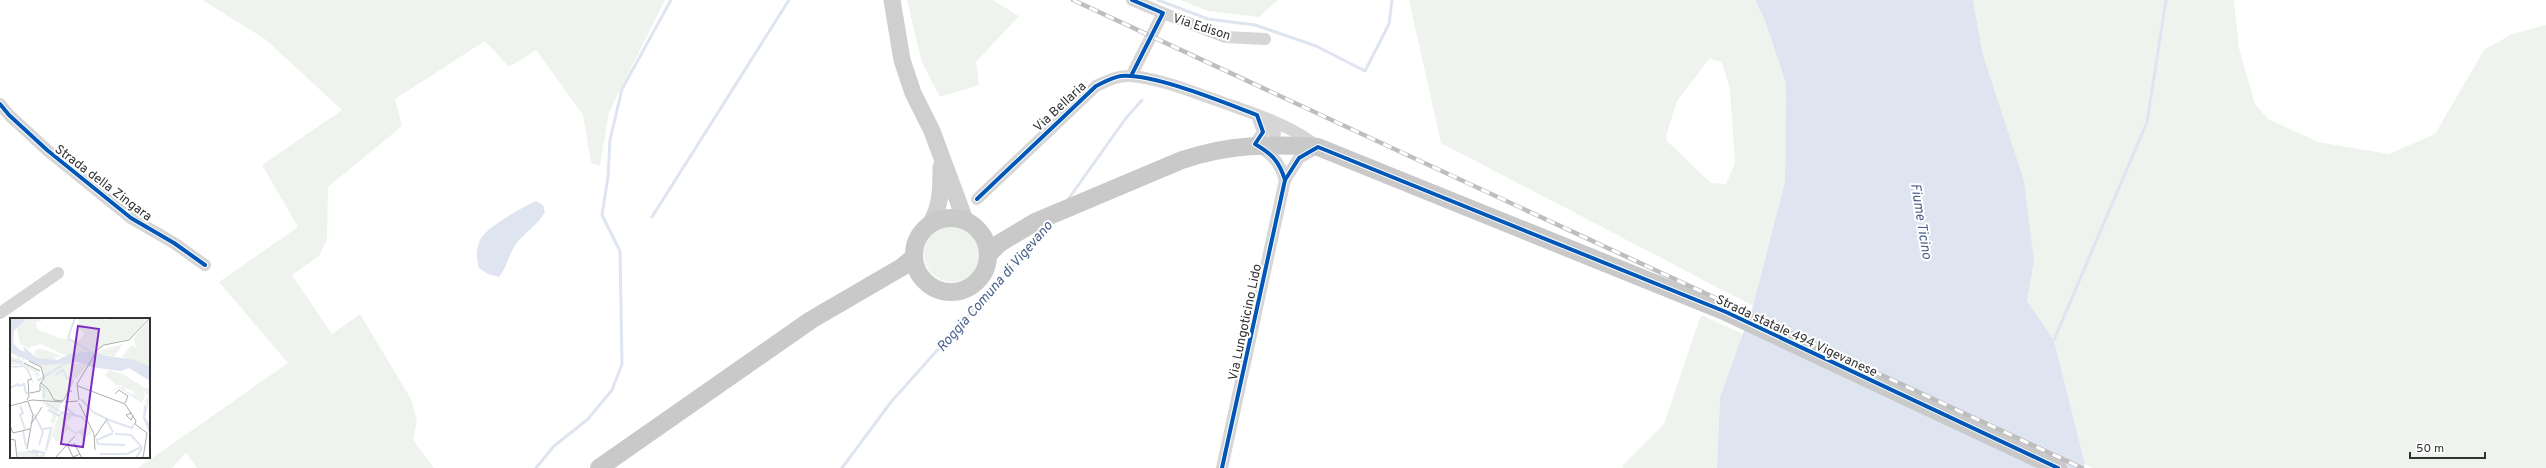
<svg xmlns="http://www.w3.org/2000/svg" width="2546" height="468" viewBox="0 0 2546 468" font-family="Overpass,sans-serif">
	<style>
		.green { fill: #eff3ed; fill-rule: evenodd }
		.water { fill: #dfe5f0 }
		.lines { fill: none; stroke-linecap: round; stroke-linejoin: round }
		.stream { stroke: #dfe5f0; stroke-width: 3 }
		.street { stroke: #d6d6d6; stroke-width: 12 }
		.secondary { stroke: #cfcfcf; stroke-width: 17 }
		.primary { stroke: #c9c9c9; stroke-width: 18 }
		.rail-casing { stroke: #bebebe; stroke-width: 4.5 }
		.rail { stroke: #fff; stroke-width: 3; stroke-dasharray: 9; stroke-linecap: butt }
		.cycleway-casing { stroke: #fff; stroke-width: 6 }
		.cycleway { stroke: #0057b8; stroke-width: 4 }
		.labels { text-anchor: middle; stroke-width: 4; stroke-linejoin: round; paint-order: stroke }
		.street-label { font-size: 13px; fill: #323232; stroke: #fff }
		.water-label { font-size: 14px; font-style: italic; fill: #48628b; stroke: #fff }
		.inset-river { fill: none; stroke: #dfe5f0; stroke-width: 2 }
		.inset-road { fill: none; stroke: #adadad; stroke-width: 1 }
		.view { fill: #7b2cbf; fill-opacity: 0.15; stroke: #7b2cbf; stroke-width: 2 }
		.inset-edge { fill: none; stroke: #323232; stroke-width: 2 }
	</style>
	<rect width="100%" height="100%" fill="#fff"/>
	<g class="green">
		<polygon points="202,0 665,0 609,112 600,166 591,163 583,115 536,50 509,67 485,41 395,99 402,126 328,187 327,239 319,256 292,275 332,334 360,314 411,399 417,421 413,440 434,468 197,468 186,453 172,468 138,468 288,363 219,282 298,227 262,165 342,110 265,39"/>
		<polygon points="907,0 993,0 1019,16 976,62 979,85 940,97 922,63"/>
		<polygon points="1180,0 1278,0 1259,17 1208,11"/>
		<path d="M1409,0H1755L1764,18L1786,84L1785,181L1753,306L1441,143ZM1710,58L1722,63L1730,89L1735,163L1726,184L1711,183L1667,141L1666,136L1677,101Z"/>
		<polygon points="1973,0 2234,0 2239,48 2255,104 2268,119 2318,142 2389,154 2435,134 2484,50 2512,34 2546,25 2546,468 2092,468 2085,464 2054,340 2027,301 2034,262 1983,55"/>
		<circle cx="952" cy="254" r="28"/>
		<polygon points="1701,315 1743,334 1720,397 1717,468 1624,468 1622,466 1664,424"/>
	</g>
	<g class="water">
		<polygon points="1755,0 1973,0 1983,55 2024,181 2034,262 2027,301 2054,340 2085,464 2083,468 1717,468 1720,397 1753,306 1785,181 1786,84 1764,18"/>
		<path d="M536,201L543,205L545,212C538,225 525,232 516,244C509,254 507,267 499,277L488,274L479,268C476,258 476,250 480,240C485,228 524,206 536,201Z"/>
	</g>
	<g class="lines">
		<g class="stream">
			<polyline points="1158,0 1208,19 1255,25 1316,46 1365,71 1389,24 1392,0"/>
			<polyline points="1067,201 1126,118 1142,100"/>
			<polyline points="652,217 789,0"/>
			<polyline points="2054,340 2147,122 2166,0"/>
			<polyline points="536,468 554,446 588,419 612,390 622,364 620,251 602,215 608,177 610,140 622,89 671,0"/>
			<polyline points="842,468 891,402 1050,224"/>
		</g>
		<g class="street">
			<polyline points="1163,13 1225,37 1265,39"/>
			<polyline points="1131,76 1163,13 1132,0"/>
			<polyline points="0,104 9,115 47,150 131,218 174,243 205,265"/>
			<path d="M1257,115L1263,132L1255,144C1272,154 1279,161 1285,180"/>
			<polyline points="1268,145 1274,140 1275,132 1271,120"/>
			<path d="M977,199L1096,86C1107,81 1118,75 1131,76C1161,79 1190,91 1219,101C1254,114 1289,124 1318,147L1299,158L1285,180L1222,468"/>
			<polyline points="0,313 58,273"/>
		</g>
		<g class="secondary">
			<polyline points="892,0 902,60 913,93 932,131 965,220"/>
			<path d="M931,223C941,205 941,188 941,167"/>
		</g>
		<g class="primary">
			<circle cx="951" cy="255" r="37"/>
			<path d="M988,255L1000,243L1035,222L1182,160C1230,144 1268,144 1318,147L1726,312L2058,468"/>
			<polyline points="599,468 811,320 902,267 914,257"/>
		</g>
		<g class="rail-casing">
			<polyline id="rail" points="1073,0 2082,468"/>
		</g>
		<use href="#rail" class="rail"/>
		<g class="cycleway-casing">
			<g id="cycleway">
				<polyline points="1131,76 1163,13 1132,0"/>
				<polyline points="0,104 9,115 47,150 131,218 174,243 205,265"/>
				<path d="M977,199L1096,86C1104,82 1113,77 1121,76C1153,73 1225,103 1257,115L1263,132L1255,144C1272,154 1279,161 1285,180"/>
				<polyline points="1222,468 1285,180 1299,158 1318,147 1726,312 2058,468"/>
			</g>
		</g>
		<use href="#cycleway" class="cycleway"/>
	</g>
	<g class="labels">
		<g class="street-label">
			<text transform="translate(1202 26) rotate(18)" y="5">Via Edison</text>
			<text transform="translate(1059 106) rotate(-43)" y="5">Via Bellaria</text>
			<text transform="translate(104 182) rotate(37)" y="5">Strada della Zingara</text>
			<text transform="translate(1244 322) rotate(-78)" y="5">Via Lungoticino Lido</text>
			<text transform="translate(1797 335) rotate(25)" y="5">Strada statale 494 Vigevanese</text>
		</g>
		<g class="water-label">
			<text transform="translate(1922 221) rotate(81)" y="5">Fiume Ticino</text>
			<text transform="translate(994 286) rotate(-49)" y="5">Roggia Comuna di Vigevano</text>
		</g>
	</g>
	<g transform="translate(10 318)">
		<rect width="140" height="140" fill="#fff"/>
		<path d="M17,0H28L32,3L26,4L27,11L49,20L68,23L74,16L69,10L68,0H93L95,3L98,0H138L121,20L94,27L86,33L57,38L31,26L18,30L10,26L7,11ZM140,2V48L112,39L121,27L126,29L124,20ZM113,26L105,38L92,37L88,33ZM27,31H33L53,39H43L47,41L43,42L27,40L24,35ZM0,36L4,40H9L5,37L10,38V42L14,40L13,45L24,50L30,57L28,59L26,55L13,48L0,47ZM53,44L77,47L67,60L58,61L60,70L51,85L38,127L50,94L63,99L56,104L62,112L66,114L79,107L82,116L74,120L75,126L70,115L66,117L58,111L46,125L43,118L33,140L44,105H40L43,95L32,84L31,65L34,60L31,48ZM99,52L113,56L135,70H140L137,88L135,84L138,78L133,71L135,77L132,84L117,75L125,77L124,73L115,70L114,73L111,67H106L95,57ZM8,133L26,135L27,137L32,136V139L7,140Z" fill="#eff3ed"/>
		<path d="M0,0H17L4,13L3,25L10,32L15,34L13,29L15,30L27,40L47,42L63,35L86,33L92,37L125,42L140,48V63L119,50L111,53L81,49L67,44L56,46L28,64L26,56L21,57L24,67L16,51L13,49L5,50L1,49L0,48H14L19,52L21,57L26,55L28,61L54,45L31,48L1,35ZM110,69L132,84L136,89L140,77L135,99L140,107V117L133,100L134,86L110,70L103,72Z" fill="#dfe5f0"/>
		<path class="inset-river" d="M65,0L58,20L80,33M0,42L13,45M45,57L53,52L57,60L63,63L59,72M31,68L34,71V80M0,70L8,66L9,68L14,66L16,75H18M71,81L83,94L99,102L122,110L124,106M36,85L49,93M10,88L13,95L10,97L15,111M54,88L65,97M38,92L50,98M50,94L72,99L76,104M24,96L33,114L29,127M97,103L103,114M33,111L41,110L36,132M13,113L16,128M105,116L121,117L130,127L132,130L126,140M86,120L88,126L115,127M87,122L103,115M22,132L34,135L33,140M17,133L27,135V140M90,136H117L131,129"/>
		<path class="inset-road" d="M19,43L31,49L34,60L30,66V73L20,75M14,45L30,53M31,65L38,71L44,82L53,83L59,72L62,74M68,68L115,86L126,103L125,106L137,115L133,140M105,76L109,72L118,78L115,85M17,82L19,78L18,62L22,61M69,82L67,66L88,31L94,27L119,22L140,0M55,84L68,83M69,85L84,116L85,132M0,88L22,82L53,84M122,95L116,97L121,102L123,97M21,106L32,89M0,107L3,115L20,111M85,119L97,101M0,121L5,122L7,140M64,125L72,140M57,126L63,139L70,136M17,131L23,97L18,84M45,140L65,118"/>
		<path class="view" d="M68,8L89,11L73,129L51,126Z"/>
		<rect width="140" height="140" class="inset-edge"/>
	</g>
	<path d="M2410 452v6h75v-6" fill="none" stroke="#323232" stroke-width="2"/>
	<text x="2416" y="452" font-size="12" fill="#323232" stroke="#ffffff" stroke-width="3" paint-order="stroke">50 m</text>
</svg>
